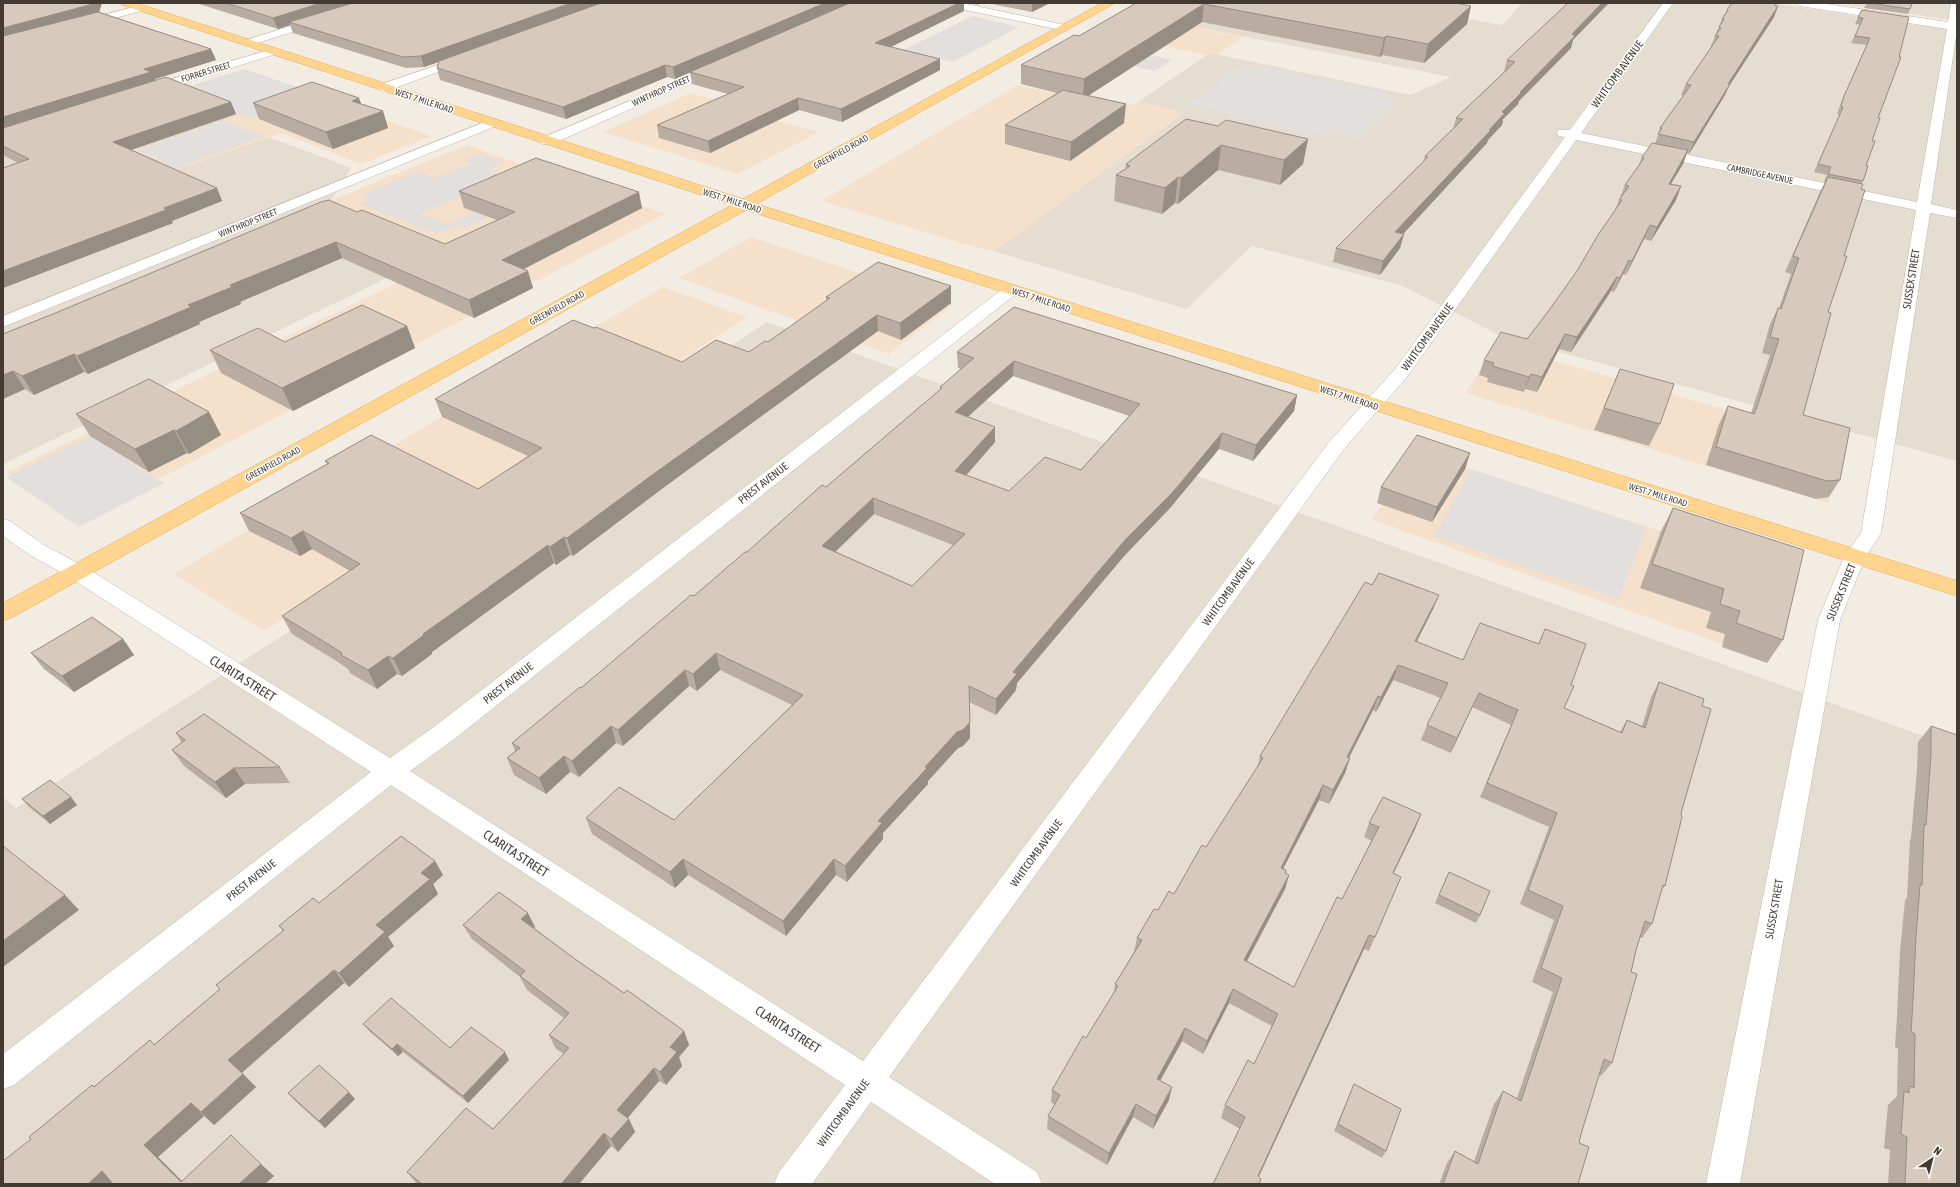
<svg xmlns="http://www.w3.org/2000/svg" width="1960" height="1187" viewBox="0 0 1960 1187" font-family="'Asap Condensed',sans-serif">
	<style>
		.residential { fill: #e6ddd1 }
		.commercial { fill: #f5e0cc }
		.parking { fill: #e2dfdc }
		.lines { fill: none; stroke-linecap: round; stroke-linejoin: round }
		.minor-casing { stroke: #c0b5a8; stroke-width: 1 }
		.major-casing { stroke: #e5af5d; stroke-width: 1 }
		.minor { fill: #fff; fill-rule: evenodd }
		.major { fill: #ffd48e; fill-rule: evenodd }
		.wall { fill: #b9ada1; fill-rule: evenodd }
		.shaded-wall { fill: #968d83 }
		.building { fill: #d7c9bb; stroke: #968d83; fill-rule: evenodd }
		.labels { text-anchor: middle; stroke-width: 3; stroke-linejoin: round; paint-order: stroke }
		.far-street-label { font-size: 9px; fill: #433b33; stroke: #fff }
		.street-label { font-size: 11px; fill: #433b33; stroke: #fff }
		.near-street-label { font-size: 13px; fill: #433b33; stroke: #fff }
	</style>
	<rect width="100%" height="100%" fill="#f2ece3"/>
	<g class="residential">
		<polygon points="1378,3 1502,25 1522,3 1771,3 1957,31 1957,461 1501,336 1403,286 1252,246 1186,309 994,251 1183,113 1138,102 1210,53 1410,95 1451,77 1135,15"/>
		<polygon points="1836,3 1957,3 1957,21"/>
		<polygon points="3,33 178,91 240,115 67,174 110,194 269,137 351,168 331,201 449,248 3,464"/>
		<polygon points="767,322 1957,748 1957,1184 3,1184 3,798 16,808"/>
	</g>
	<g class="commercial">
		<polygon points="1135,15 1243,37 1217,55 1210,53 1207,55 1104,34"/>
		<polygon points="244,70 431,136 361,164 281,133 110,194 67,174 240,115 178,91"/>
		<polygon points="1018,85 1049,92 1057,87 1135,105 1138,102 1184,112 994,251 961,243 821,201"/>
		<polygon points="691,93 757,112 754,114 819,132 738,174 603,132"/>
		<polygon points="466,145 665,214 80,520 7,472 467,249 449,248 330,201"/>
		<polygon points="751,237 826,262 954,304 889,354 679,278"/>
		<polygon points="663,287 747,317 264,631 174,574"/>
		<polygon points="1496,344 1840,442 1828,503 1466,393"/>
		<polygon points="1415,451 1781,570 1762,658 1372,520"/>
	</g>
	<g class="parking">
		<polygon points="973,16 1019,27 953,62 903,50"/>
		<polygon points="1087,41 1172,60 1155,71 1068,52"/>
		<polygon points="1241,65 1260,69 1264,66 1387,92 1385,97 1397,100 1358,138 1333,133 1328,138 1186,105"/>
		<polygon points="244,69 318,94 250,118 177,90"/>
		<polygon points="223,121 264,136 114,191 73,173"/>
		<polygon points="481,154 503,161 487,169 506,176 420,214 447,225 475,212 488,217 465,228 456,225 437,234 361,204 370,199 361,195 417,172 436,178 472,163 464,160"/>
		<polygon points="90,437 164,483 79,527 6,477"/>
		<polygon points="1471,469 1646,527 1619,599 1434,536"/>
	</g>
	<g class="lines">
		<g class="minor-casing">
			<g id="minor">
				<polygon points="364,3 380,3 379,5 251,45 247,46 241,43 243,41"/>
				<polygon points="942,3 962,3 1065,25 1070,28 1065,31 947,6"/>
				<polygon points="1663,3 1673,3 1581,133 1917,202 1947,29 1800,6 1795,3 1820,3 1948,22 1951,3 1957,3 1957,30 1931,204 1957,210 1957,218 1930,213 1881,533 1865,558 1840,620 1740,1184 1706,1184 1818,620 1844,557 1861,533 1916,210 1576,140 1407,377 1344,449 889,1077 1037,1172 1042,1184 995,1184 871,1102 812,1184 774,1184 779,1172 845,1085 391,785 14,1085 3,1089 3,1054 371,772 69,577 30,555 3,536 3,519 10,521 44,545 85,567 390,758 435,726 1005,287 1011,285 1017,287 1019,290 1017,293 453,740 410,771 863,1061 1330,441 1395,369 1565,137 1558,136 1557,133 1558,130 1570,130"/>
				<polygon points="141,5 145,6 146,8 145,10 81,27 76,24 77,22"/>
				<polygon points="272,49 276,50 278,52 276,54 153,93 149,94 143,90 145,87"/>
				<polygon points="464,56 468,57 470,59 468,61 387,91 383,92 377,88 379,85"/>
				<polygon points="719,63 725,66 723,68 552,144 542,144 541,141 542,138"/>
				<polygon points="492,119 498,123 496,126 3,327 3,316"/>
			</g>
		</g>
		<g class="major-casing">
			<polygon id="major" points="121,3 136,3 743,199 1102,3 1115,3 756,204 1957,581 1957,596 746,210 11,618 3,621 3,603 732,205 122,5"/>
		</g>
		<use href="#minor" class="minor"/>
		<use href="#major" class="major"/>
	</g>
	<g class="wall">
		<polygon points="3,3 102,3 99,12 211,49 216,60 155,79 155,81 236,114 131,150 217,188 222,201 172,221 173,223 3,288 3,168 18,163 3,155"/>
		<polygon points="196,3 850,3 964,11 891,47 940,59 940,70 842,122 799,110 710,153 659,138 657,125 728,94 692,84 690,72 675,79 667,77 566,119 440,80 437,68 439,62 424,67 406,68 293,33 290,25 278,29"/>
		<polygon points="969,3 981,3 978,5"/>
		<polygon points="987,3 1050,3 1032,12"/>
		<polygon points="1136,3 1471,6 1467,24 1424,63 1382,55 1380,57 1202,22 1088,96 1124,123 1070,161 1005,144 1005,125 1057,93 1021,84 1021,65 1079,36"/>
		<polygon points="1867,3 1912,3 1908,14 1864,8"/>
		<polygon points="1776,6 1778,6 1774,17 1729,86 1725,95 1689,154 1687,153 1683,164 1671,184 1681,186 1676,200 1651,241 1644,239 1626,275 1623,274 1614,292 1611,291 1571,352 1559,349 1537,392 1525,389 1524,392 1487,382 1488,378 1479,375 1484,360 1527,339 1547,313 1577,271 1615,210 1625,185 1638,167 1642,157 1655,144 1660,128 1683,96 1681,95 1686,84 1712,47 1711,46 1722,19 1724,16 1727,10"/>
		<polygon points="1858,17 1909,17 1878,118 1872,141 1863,181 1861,184 1861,189 1844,256 1828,312 1803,415 1840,480 1829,497 1816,499 1706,465 1719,424 1728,406 1751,413 1770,355 1762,353 1770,324 1778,308 1779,308 1791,274 1785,272 1820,192 1825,182 1824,181 1827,175 1814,172 1840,114 1837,114 1841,103 1867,45 1851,43 1860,25 1855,24"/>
		<polygon points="1573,40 1571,48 1519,101 1518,104 1503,119 1502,125 1488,140 1487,143 1403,234 1404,234 1400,248 1380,275 1333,262 1336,248 1423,162 1425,156 1453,129 1456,118 1504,72 1507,60"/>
		<polygon points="253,103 361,104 383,111 388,128 333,149 259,119"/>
		<polygon points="1218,126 1308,139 1303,164 1280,185 1218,170 1178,204 1175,203 1162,214 1114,201 1116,175 1125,169 1126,164"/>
		<polygon points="459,191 642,208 524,269 533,288 474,318 342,258 240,302 241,304 199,322 200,324 88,374 84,372 34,395 25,389 3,399 3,334 357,212 445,244 497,220 464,208"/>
		<polygon points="951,286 951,303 901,340 878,331 663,488 573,556 570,555 556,565 554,563 432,652 432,654 402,676 397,674 377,689 350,673 348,669 338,662 292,634 282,616 350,571 312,549 300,556 249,531 240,513 327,464 325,461 478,489 528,456 442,417 435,399 749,352 768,342 826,301 826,297"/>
		<polygon points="407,326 415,348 293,411 221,373 210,350 285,342"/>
		<path d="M957,352L1297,395L1294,411L1253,461L1219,449L1170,508L1125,555L1017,683L1016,690L996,715L969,702L970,738L963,746L958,748L928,781V784L883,833V839L847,882L836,875L786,936L688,875L675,888L592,834L586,818L674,820L792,705L720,670L697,691L689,686L623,746L616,743L579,777L570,772L546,794L514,775L507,758L515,751L512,743L581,688L694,596L826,487L940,390V387L961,369L958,368ZM1013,376L1129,416L1081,470L1009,491L966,475L995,442L968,417ZM874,514L953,545L912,586L835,552Z"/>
		<polygon points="1620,369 1660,424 1649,446 1594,430"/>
		<polygon points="76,414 221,435 189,454 187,453 149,472 90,436"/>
		<polygon points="1470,453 1465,469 1432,522 1377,503 1381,487"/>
		<polygon points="1673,508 1783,640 1767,663 1722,647 1725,634 1706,628 1711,612 1640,588 1661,531"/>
		<polygon points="1372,585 1439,595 1433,609 1417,642 1463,660 1538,644 1545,629 1571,685 1564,708 1620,732 1627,720 1642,726 1651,697 1659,682 1702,706 1681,813 1665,886 1661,891 1652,924 1642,938 1640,937 1636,950 1612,1063 1601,1076 1599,1075 1581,1134 1579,1143 1578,1184 1439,1184 1447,1163 1455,1151 1474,1161 1494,1104 1503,1091 1517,1098 1553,992 1532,982 1554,920 1520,904 1549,827 1480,797 1511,725 1472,707 1451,753 1421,740 1427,725 1441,698 1393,680 1376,712 1373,710 1349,758 1350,758 1345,773 1329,804 1319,800 1283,869 1286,870 1285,873 1289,875 1285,889 1247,961 1294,987 1342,899 1372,841 1364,837 1369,823 1421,814 1415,829 1393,873 1395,891 1369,951 1364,949 1259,1177 1261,1179 1259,1184 1213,1184 1240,1129 1221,1118 1225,1105 1254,1064 1272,1026 1229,1003 1203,1054 1182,1041 1160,1080 1169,1100 1153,1129 1133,1117 1107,1165 1047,1129 1048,1116 1055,1105 1051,1102 1052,1090 1086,1038 1114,992 1115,984 1134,952 1137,938 1158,910 1174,894 1206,847 1257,768 1260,756"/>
		<polygon points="123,639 134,655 74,692 44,669 31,653"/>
		<polygon points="1931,726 1957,1184 1888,1184 1890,1150 1884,1148 1888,1105 1897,1096 1898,1048 1895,1047 1897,1016 1900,951 1905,900 1907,898 1910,840 1911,838 1917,770 1918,742"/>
		<polygon points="176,733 280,767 290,783 245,784 226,798 184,766 172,750 182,743"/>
		<polygon points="22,799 77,805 50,824 29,807"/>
		<polygon points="435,861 443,875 433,884 438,894 388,937 394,946 349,987 344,983 242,1073 256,1087 214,1125 204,1116 158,1157 182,1181 274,1176 265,1184 3,1184 31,1139 94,1086 154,1045 220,989 216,985 283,931 279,926 319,903"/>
		<polygon points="1449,872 1480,915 1476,923 1435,903"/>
		<polygon points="463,925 535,927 534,928 575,959 624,993 684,1031 689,1045 679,1057 682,1066 666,1085 659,1081 628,1118 635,1132 618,1152 611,1146 579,1184 417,1184 407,1172 493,1129 564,1054 556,1049 549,1035 564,1018 527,990 520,977 472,939"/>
		<polygon points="363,1024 450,1048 509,1060 468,1103 403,1052 398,1056 369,1031"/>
		<polygon points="1354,1084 1386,1151 1382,1158 1334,1131"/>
		<polygon points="288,1093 355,1099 325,1128 294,1100"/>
	</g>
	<g class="shaded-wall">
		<polygon points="93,3 102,3 98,15 3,40 3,28"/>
		<polygon points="321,3 359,3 289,22 290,25 278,29 273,18"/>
		<polygon points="571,3 604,3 424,67 421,56"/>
		<polygon points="825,3 850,3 675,79 673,67"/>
		<polygon points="959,3 964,3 964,11 876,54 875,43"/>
		<polygon points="1032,3 1050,3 1032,12"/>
		<polygon points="1602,3 1609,3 1573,40 1571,48 1519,101 1518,104 1503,119 1502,125 1488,140 1487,143 1392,246 1395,232 1489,130 1502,112 1572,34"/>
		<polygon points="1204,4 1202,22 1083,99 1084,79"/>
		<polygon points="1471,6 1467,24 1424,63 1428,44"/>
		<polygon points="1778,6 1774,17 1729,86 1725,95 1689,154 1694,142 1728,84"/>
		<polygon points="1386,36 1382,55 1380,57 1384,38"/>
		<polygon points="211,49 216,60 155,79 157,83 3,131 3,117 144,69"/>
		<polygon points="940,59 940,70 842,122 841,109"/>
		<polygon points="665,65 667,77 566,119 563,107"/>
		<polygon points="359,98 365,115 352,101"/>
		<polygon points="798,98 799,110 710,153 708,141"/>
		<polygon points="231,102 236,114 119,154 113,142"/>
		<polygon points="1126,104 1124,123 1070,161 1071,142"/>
		<polygon points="383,111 388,128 333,149 326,132"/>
		<polygon points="1308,139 1303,164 1280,185 1284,160"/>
		<polygon points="1221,145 1218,170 1178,204 1181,178"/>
		<polygon points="1688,150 1683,164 1663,197 1669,184"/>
		<polygon points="1178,177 1175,203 1162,214 1165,188"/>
		<polygon points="1681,186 1676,200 1651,241 1657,227"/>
		<polygon points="217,188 222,201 172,221 173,223 3,288 3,271"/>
		<polygon points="639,192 642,208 508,277 502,260"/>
		<polygon points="1650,225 1644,239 1626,275 1632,261"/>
		<polygon points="1404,234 1400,248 1380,275 1383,261"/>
		<polygon points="336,242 342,258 240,302 241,304 199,322 200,324 88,374 77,356 188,305 230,285"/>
		<polygon points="1629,260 1623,274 1614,292 1620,278"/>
		<polygon points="528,271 533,288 474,318 469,300"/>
		<polygon points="1617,277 1611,291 1571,352 1577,337"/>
		<polygon points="951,286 951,303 901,340 900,323"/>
		<polygon points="877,315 878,331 663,488 573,556 567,538 659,470"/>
		<polygon points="407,326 415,348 293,411 282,388"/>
		<polygon points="1565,334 1559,349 1537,392 1542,377"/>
		<polygon points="74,354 84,372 34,395 22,376"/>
		<polygon points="1014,361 1013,376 955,428 955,412"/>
		<polygon points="13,371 25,389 3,399 3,375"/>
		<polygon points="1531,374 1525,389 1524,392 1529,377"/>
		<polygon points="1297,395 1294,411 1253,461 1256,445"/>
		<polygon points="209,412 221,435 189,454 176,431"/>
		<polygon points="995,427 995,442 956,487 955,471"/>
		<polygon points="174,430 187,453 149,472 135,449"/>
		<polygon points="1222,433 1219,449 1170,508 1125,555 1017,683 1016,690 996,715 996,699 1013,672 1126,539"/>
		<polygon points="1470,453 1465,469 1432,522 1437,507"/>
		<polygon points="873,498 874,514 824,563 822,546"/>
		<polygon points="303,531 312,549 300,556 291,538"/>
		<polygon points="564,537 570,555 556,565 550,547"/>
		<polygon points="548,545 554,563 432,652 432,654 402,676 393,658 423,634"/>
		<polygon points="1439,595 1433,609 1409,655 1415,641"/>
		<polygon points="123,639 134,655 74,692 62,676"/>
		<polygon points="716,653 720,670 697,691 693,674"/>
		<polygon points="388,656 397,674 377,689 368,670"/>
		<polygon points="1398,665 1393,680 1376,712 1381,697"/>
		<polygon points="685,670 689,686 623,746 618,730"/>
		<polygon points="1479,693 1472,707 1451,753 1457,738"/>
		<polygon points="1378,696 1373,710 1342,771 1347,757"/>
		<polygon points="970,722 970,738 963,746 958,748 928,781 928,784 883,833 883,839 847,882 845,866 878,821 925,767 957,732"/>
		<polygon points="611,726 616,743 579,777 572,761"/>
		<polygon points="564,756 570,772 546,794 539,778"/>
		<polygon points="1350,758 1345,773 1329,804 1333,790"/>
		<polygon points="234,768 245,784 226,798 215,782"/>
		<polygon points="1323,785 1319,800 1276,882 1281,868"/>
		<polygon points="71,797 77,805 50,824 43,816"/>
		<polygon points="1421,814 1415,829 1387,887 1393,873"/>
		<polygon points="683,859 688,875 675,888 670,872"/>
		<polygon points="834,859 836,875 786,936 783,921"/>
		<polygon points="435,861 443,875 433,884 438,894 388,937 394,946 349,987 339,973 376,925 421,873"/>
		<polygon points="1289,875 1285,889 1240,974 1244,960"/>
		<polygon points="65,895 79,910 3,967 3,941"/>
		<polygon points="528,913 535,927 529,933 521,919"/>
		<polygon points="1369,935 1364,949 1255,1184 1258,1176"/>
		<polygon points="334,970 344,983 240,1074 228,1060"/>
		<polygon points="1233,989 1229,1003 1203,1054 1207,1041"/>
		<polygon points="1185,1028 1182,1041 1154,1092 1157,1079"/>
		<polygon points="684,1031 689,1045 679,1057 682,1066 666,1085 660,1072 670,1047"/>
		<polygon points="397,1044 403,1052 398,1056 392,1049"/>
		<polygon points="505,1052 509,1060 468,1103 463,1096"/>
		<polygon points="654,1068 659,1081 623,1123 617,1110"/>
		<polygon points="243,1074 256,1087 214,1125 201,1112"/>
		<polygon points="1172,1087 1169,1100 1153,1129 1156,1116"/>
		<polygon points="349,1092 355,1099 325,1128 319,1121"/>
		<polygon points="191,1103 204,1116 158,1157 185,1184 184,1184 144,1145"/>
		<polygon points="1136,1104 1133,1117 1107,1165 1109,1153"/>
		<polygon points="629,1119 635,1132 618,1152 611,1139"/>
		<polygon points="604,1133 611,1146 579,1184 562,1184 562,1183"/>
		<polygon points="261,1164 274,1176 265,1184 239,1184"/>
		<polygon points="102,1171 117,1184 88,1184"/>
	</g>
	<g class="building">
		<polygon points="3,3 93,3 93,4 3,28"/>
		<polygon points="226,3 321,3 273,18"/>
		<polygon points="353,3 571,3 421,56 403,57 289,22"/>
		<polygon points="601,3 825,3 673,67 665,65 563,107 437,68 439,61"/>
		<polygon points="850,3 959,3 875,43 940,59 841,109 798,98 708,141 657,125 744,87 690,72"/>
		<polygon points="1136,3 1456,3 1471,6 1428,44 1386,36 1384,38 1204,4 1084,79 1021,65 1074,35 1079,36"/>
		<polygon points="1568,3 1602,3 1572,34 1575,36 1520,92 1522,92 1502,112 1505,113 1489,130 1491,130 1395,232 1404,234 1383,261 1336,248 1428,157 1425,156 1463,119 1456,118 1515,62 1507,60"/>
		<polygon points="1732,3 1777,3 1775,6 1778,6 1728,84 1730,84 1694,142 1658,134 1662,128 1660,128 1691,85 1686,84 1719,36 1715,36 1721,28 1719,27 1724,19 1722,19 1728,10 1727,10"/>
		<polygon points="1870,3 1912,3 1910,9"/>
		<polygon points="1862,10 1909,17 1899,57 1901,57 1878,118 1880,118 1872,141 1875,141 1866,166 1868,166 1863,181 1828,174 1831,167 1818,164 1843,107 1841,106 1844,96 1870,38 1855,36 1863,18 1858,17"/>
		<polygon points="98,12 211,49 144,69 151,72 3,117 3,36"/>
		<polygon points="166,77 231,102 113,142 217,188 164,208 166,210 3,271 3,168 29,159 3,146 3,128"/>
		<polygon points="312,82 359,98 352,101 383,111 326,132 253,103"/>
		<polygon points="1063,90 1126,104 1071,142 1005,125"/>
		<polygon points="1186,119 1218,126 1226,120 1308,139 1284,160 1221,145 1181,178 1178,177 1165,188 1116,175 1130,166 1126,164"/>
		<polygon points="1652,143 1688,150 1669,184 1681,186 1657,227 1650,225 1632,261 1629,260 1620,278 1617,277 1577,337 1565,334 1542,377 1531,374 1529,377 1492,366 1494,363 1484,360 1501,332 1527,339 1547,313 1577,271 1598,235 1622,200 1619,200 1629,186 1625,185 1644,158 1642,157"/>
		<polygon points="536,158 639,192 502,260 528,271 469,300 336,242 230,285 232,287 188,305 191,307 77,356 74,354 22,376 13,371 3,375 3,334 53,314 321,202 329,200 357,212 362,210 445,244 515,212 459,191"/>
		<polygon points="1828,177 1863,184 1861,189 1865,190 1844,256 1847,256 1828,312 1831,313 1803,415 1850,428 1840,480 1827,481 1716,447 1728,406 1754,414 1757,407 1779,339 1770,337 1778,308 1781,309 1799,258 1793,256"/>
		<polygon points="878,262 951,286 900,323 877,315 659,470 567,538 564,537 550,547 548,545 423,634 424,635 393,658 388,656 368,670 341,655 342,653 328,644 282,616 360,564 303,531 291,538 240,513 329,463 325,461 371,435 478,489 542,448 435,399 573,320 594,328 596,327 682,362 716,340 749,352 765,341 768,342 830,298 826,297"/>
		<polygon points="362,305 407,326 282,388 210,350 258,328 285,342"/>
		<path d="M1014,307L1297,395L1256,445L1222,433L1173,492L1126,539L1013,672L1017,674L996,699L969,686L970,722L963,730L957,732L925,767L927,768L878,821L882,823L845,866L834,859L783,921L683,859L670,872L586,818L619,787L674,820L803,695L716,653L693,674L685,670L618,730L611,726L572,761L564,756L539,778L507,758L520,748L512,743L580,687L581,688L691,595L694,596L745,552H747L822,485L826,487L942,388L940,387L974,358L957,352ZM1014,361L1140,404L1081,470L1045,457L1009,491L955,471L995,427L955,412ZM873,498L965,534L912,586L822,546Z"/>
		<polygon points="1620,369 1674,384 1660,424 1604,408"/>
		<polygon points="149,379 209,412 176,431 174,430 135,449 76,414"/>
		<polygon points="1417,435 1470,453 1437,507 1381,487"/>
		<polygon points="1673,508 1804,550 1783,640 1736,623 1740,611 1720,604 1724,589 1652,564"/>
		<polygon points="1379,573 1439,595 1415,641 1463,660 1480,623 1539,644 1545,629 1586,644 1571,685 1574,686 1564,708 1622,733 1627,720 1645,728 1659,682 1704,699 1702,706 1711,709 1681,813 1682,817 1665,886 1663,885 1652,924 1645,921 1636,950 1631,972 1637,974 1612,1063 1604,1059 1581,1134 1579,1143 1589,1147 1578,1184 1443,1184 1455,1151 1478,1164 1503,1091 1521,1101 1562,978 1541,968 1563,906 1528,890 1557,813 1487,783 1518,710 1479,693 1457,738 1427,725 1448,683 1398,665 1381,697 1378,696 1347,757 1350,758 1333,790 1323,785 1281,868 1286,870 1285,873 1289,875 1244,960 1294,987 1337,897 1342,899 1379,827 1369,823 1383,797 1421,814 1393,873 1401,877 1375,937 1369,935 1258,1176 1261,1179 1259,1184 1213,1184 1245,1117 1225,1105 1248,1060 1254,1064 1278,1014 1233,989 1207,1041 1185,1028 1157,1079 1172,1087 1156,1116 1136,1104 1109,1153 1048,1116 1060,1095 1052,1090 1083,1036 1086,1038 1118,986 1115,984 1142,940 1137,938 1154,909 1158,910 1169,891 1174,894 1202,845 1206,847 1263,758 1260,756 1365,582 1372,585"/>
		<polygon points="92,617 123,639 62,676 31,653"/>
		<polygon points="204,714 280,767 234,768 215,782 172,750 185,740 176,733"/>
		<polygon points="1931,726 1957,735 1957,1184 1905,1184 1907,1137 1901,1134 1904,1091 1909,1093 1909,1086 1914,1088 1915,1034 1911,1032 1913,1001 1916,936 1920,885 1922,885 1924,824 1926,825 1931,754"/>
		<polygon points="50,780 71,797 43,816 22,799"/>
		<polygon points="401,836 435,861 421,873 430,879 376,925 385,932 339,973 334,970 228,1060 243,1074 201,1112 191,1103 144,1145 181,1182 231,1135 261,1164 239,1184 113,1184 102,1171 88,1184 3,1184 3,1161 31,1139 29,1137 92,1085 94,1087 150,1040 154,1045 220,989 216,985 284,930 279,926 313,898 319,903"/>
		<polygon points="3,846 65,895 3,941"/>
		<polygon points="1449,872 1490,891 1480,915 1439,895"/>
		<polygon points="499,892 528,913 521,919 575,959 624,993 627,990 684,1031 670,1047 677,1052 660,1072 654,1068 617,1110 629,1119 611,1139 604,1133 562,1183 563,1184 422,1184 407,1172 466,1108 493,1129 569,1048 549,1035 569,1013 520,976 525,971 463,925"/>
		<polygon points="391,998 450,1048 471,1027 505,1052 463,1096 397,1044 392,1049 363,1024"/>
		<polygon points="319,1065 349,1092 319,1121 288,1093"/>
		<polygon points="1354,1084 1401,1109 1386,1151 1338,1124"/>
	</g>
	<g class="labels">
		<g class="far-street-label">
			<text transform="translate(206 72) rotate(-17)" y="3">FORRER STREET</text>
			<text transform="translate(661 91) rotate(-24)" y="3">WINTHROP STREET</text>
			<text transform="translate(424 101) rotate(18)" y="3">WEST 7 MILE ROAD</text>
			<text transform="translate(841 152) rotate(-29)" y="3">GREENFIELD ROAD</text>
			<text transform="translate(1760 174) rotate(12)" y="3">CAMBRIDGE AVENUE</text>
			<text transform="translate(732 201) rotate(18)" y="3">WEST 7 MILE ROAD</text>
			<text transform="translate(248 223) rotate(-22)" y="3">WINTHROP STREET</text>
			<text transform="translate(1041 300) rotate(18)" y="3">WEST 7 MILE ROAD</text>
			<text transform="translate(557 308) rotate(-29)" y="3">GREENFIELD ROAD</text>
			<text transform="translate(1349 398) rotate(18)" y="3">WEST 7 MILE ROAD</text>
			<text transform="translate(273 464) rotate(-29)" y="3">GREENFIELD ROAD</text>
			<text transform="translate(1658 495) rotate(17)" y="3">WEST 7 MILE ROAD</text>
		</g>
		<g class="street-label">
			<text transform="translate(1617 74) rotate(-54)" y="4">WHITCOMB AVENUE</text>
			<text transform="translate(1911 279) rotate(-81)" y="4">SUSSEX STREET</text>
			<text transform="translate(1427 337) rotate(-54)" y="4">WHITCOMB AVENUE</text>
			<text transform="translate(763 483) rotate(-38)" y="4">PREST AVENUE</text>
			<text transform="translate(1228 592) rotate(-54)" y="4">WHITCOMB AVENUE</text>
			<text transform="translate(1841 592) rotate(-68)" y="4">SUSSEX STREET</text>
			<text transform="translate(508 683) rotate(-38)" y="4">PREST AVENUE</text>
			<text transform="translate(1036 853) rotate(-54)" y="4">WHITCOMB AVENUE</text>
			<text transform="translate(251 880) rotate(-38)" y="4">PREST AVENUE</text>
			<text transform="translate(1774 909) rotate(-80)" y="4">SUSSEX STREET</text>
			<text transform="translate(843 1113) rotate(-54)" y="4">WHITCOMB AVENUE</text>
		</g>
		<g class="near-street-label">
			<text transform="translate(243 678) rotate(32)" y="5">CLARITA STREET</text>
			<text transform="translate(516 853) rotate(33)" y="5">CLARITA STREET</text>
			<text transform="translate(788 1029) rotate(33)" y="5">CLARITA STREET</text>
		</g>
	</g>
	<rect width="1960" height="1187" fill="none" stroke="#433b33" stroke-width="8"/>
	<g transform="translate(1932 1159) rotate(35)" stroke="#ffffff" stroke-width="3" paint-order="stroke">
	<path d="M0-3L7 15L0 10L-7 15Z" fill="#433b33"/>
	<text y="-6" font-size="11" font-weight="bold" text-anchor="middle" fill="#433b33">N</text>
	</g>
</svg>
